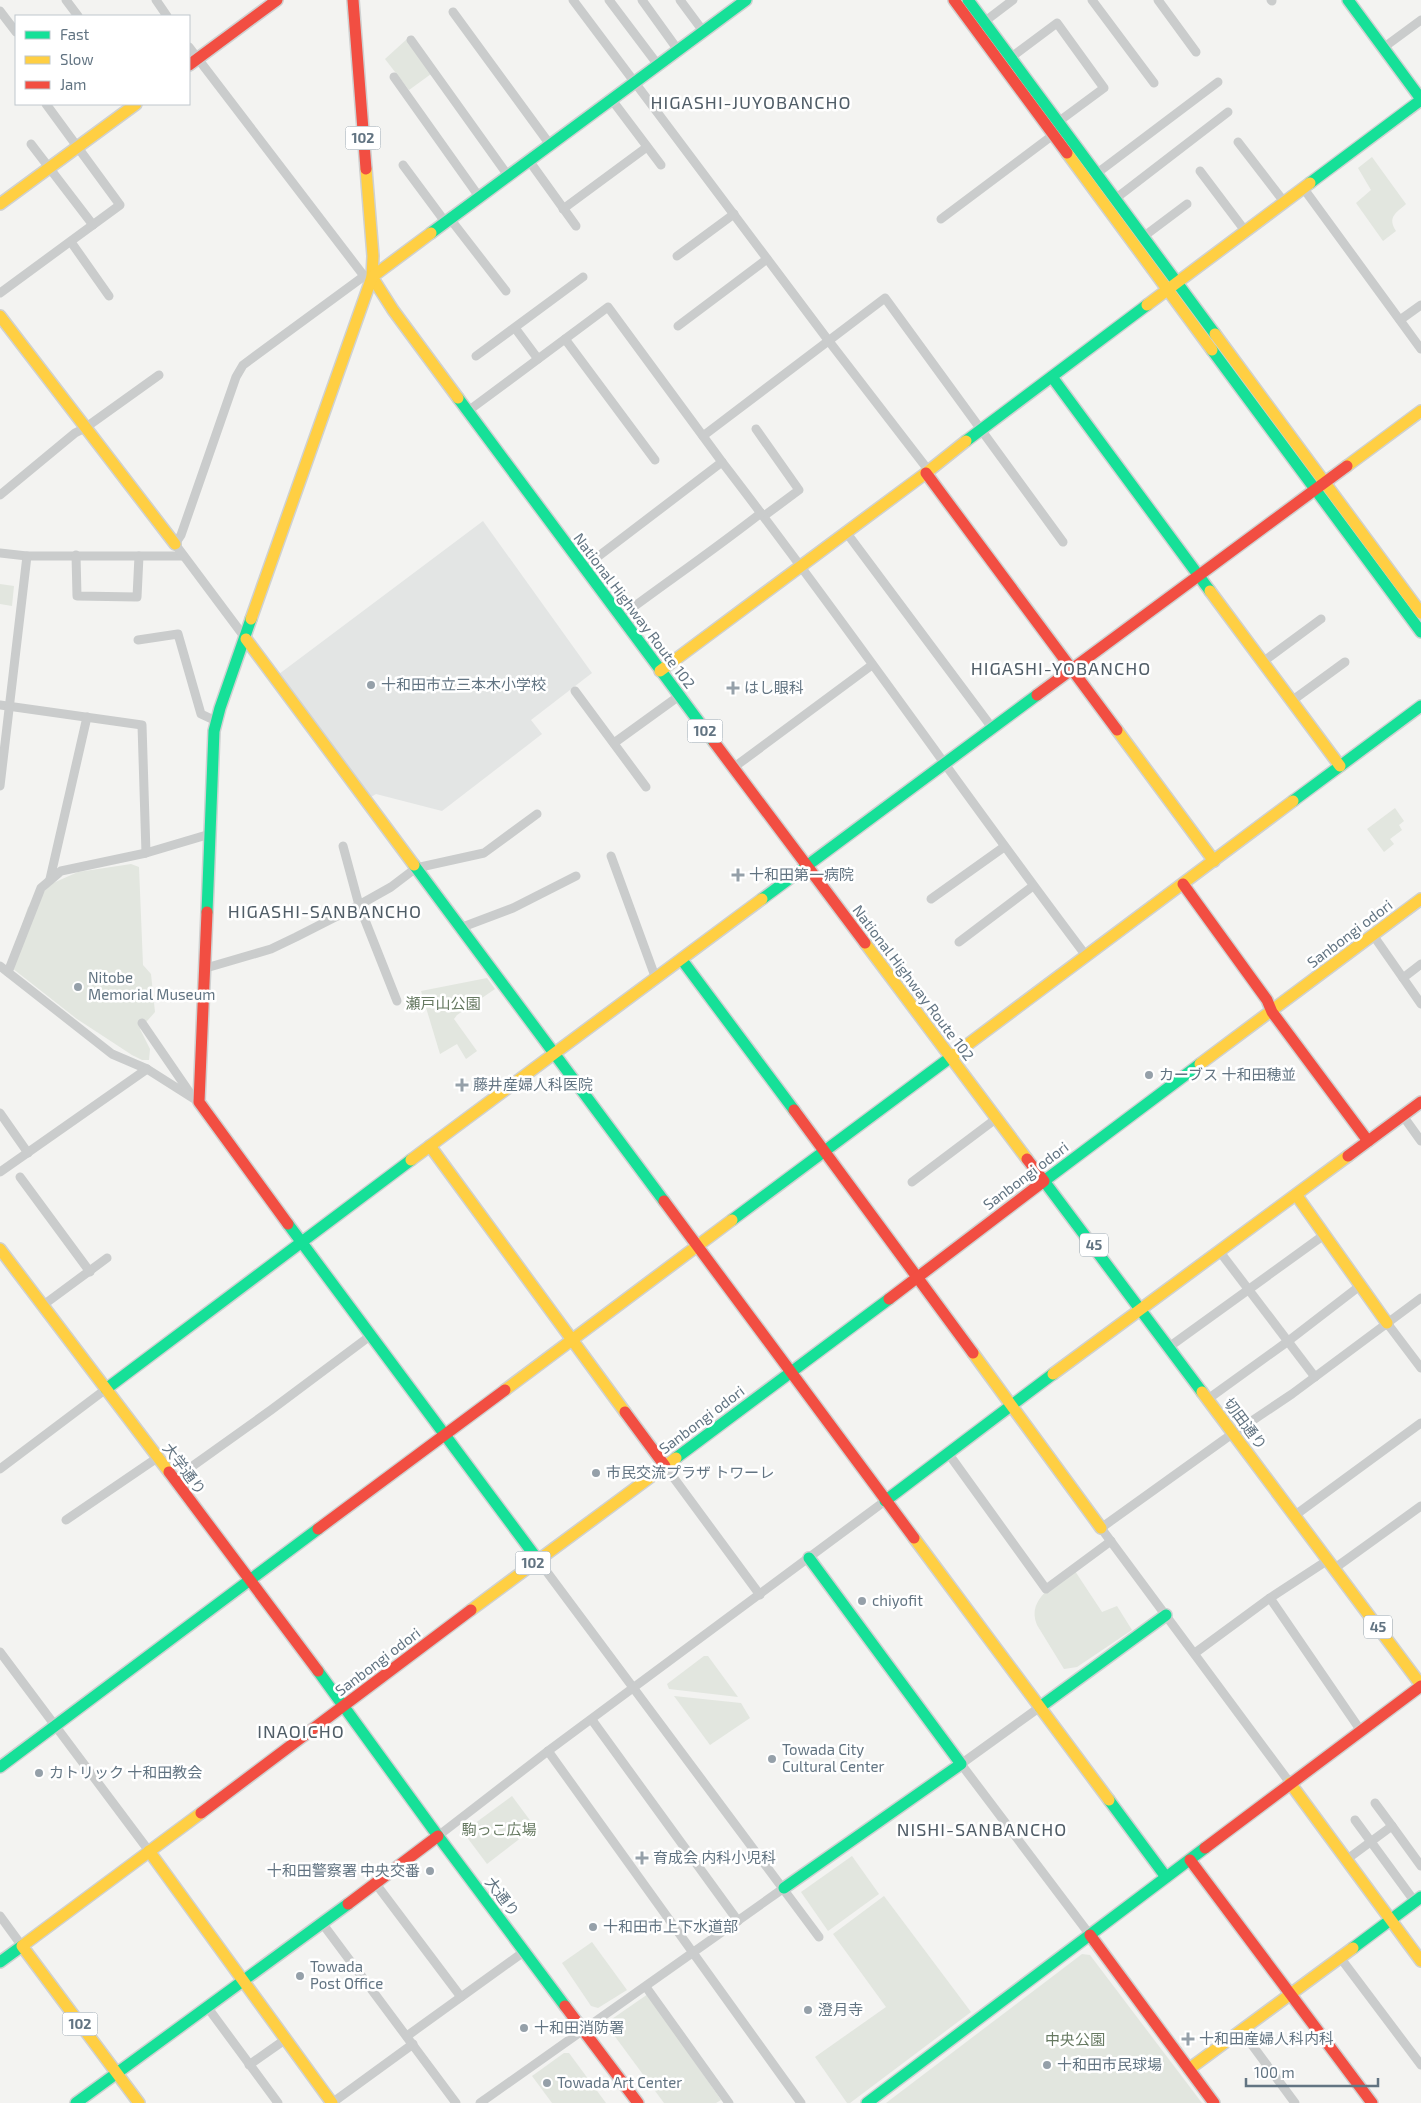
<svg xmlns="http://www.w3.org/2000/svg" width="1421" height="2103" viewBox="0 0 1421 2103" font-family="'Exo 2','Noto Sans JP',sans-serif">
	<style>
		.built { fill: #e3e5e4 }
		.green { fill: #e2e6df }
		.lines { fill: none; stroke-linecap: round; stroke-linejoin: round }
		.fast-casing { stroke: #cfd1d1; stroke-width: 14 }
		.slow-casing { stroke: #cfd1d1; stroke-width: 14 }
		.jam-casing { stroke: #cfd1d1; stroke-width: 14 }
		.street { stroke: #cacccc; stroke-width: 9 }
		.fast { stroke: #16e098; stroke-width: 11 }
		.slow { stroke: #ffcf43; stroke-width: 11 }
		.jam { stroke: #f24e42; stroke-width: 11 }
		.poi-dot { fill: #95a0a9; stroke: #fff; stroke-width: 2 }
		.labels { text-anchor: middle; stroke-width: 5; stroke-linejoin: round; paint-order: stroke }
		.shield { fill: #fff; stroke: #919ea8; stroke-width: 1 }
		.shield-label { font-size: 14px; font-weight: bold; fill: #627482 }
		.street-label { font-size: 15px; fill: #627482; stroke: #fff }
		.poi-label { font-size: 15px; fill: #627482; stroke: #fff; text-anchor: start }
		.park-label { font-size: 15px; fill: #667961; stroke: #fff }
		.quarter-label { font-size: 18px; letter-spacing: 1px; fill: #505d67; stroke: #fff }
	</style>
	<rect width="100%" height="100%" fill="#f3f3f1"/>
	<polygon class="built" points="483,521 592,673 531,720 542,734 442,811 376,794 371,797 279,674"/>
	<g class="green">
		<polygon points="407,39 431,74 409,90 385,59"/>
		<path d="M1372,157L1406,204C1396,213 1387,217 1396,231L1383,241L1356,203L1371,190L1358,168Z"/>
		<polygon points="0,584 14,586 12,606 0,604"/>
		<polygon points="1395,808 1404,821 1399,825 1402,830 1390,839 1394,844 1384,852 1367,829"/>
		<polygon points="131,864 139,867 143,965 151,974 155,1012 140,1029 150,1049 149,1060 142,1060 132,1055 77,1019 12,968 13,952 28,907 53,883 78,872"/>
		<polygon points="487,978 495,989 457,1015 454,1019 477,1051 466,1059 457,1044 440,1054 421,991"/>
		<path d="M1075,1571L1102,1612L1117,1606L1132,1630L1077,1667L1064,1669L1037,1625C1026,1598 1056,1584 1075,1571Z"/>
		<polygon points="704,1656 708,1656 738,1697 669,1689 667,1684"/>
		<polygon points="674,1696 741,1703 750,1718 710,1745"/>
		<polygon points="512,1796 535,1827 487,1864 463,1832"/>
		<polygon points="852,1856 879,1894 828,1931 801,1892"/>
		<polygon points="884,1896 971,2012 850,2103 847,2103 815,2057 886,2007 833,1934"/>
		<polygon points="592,1942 627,1990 598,2008 591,2006 562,1963"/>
		<polygon points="1082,1954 1090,1955 1202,2103 886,2103"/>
		<polygon points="648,1994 721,2100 716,2103 664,2103 608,2027 609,2021"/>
		<polygon points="564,2053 569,2053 606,2103 552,2103 532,2076"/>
	</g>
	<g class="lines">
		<g class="fast-casing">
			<g id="fast">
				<polyline points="968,0 1215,334"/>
				<polyline points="1348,0 1421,99"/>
				<polyline points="1310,183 1421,100"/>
				<polyline points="431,233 746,0"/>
				<polyline points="1212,350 1421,632"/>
				<polyline points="1052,377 1210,591"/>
				<polyline points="458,398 714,742"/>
				<polyline points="966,441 1147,305"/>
				<polyline points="1293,801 1421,706"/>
				<polyline points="414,865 664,1201"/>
				<polyline points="762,899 1037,695"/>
				<polyline points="207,912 214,731 220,708 251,619"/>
				<polyline points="682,960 794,1110"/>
				<polyline points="1044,1181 1200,1064"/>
				<polyline points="1044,1181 1202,1392"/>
				<polyline points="732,1220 951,1057"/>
				<polyline points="288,1224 538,1560"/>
				<polyline points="106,1389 411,1160"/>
				<polyline points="676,1458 889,1299"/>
				<polyline points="885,1501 1053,1374"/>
				<polyline points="318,1671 438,1836 565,2006"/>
				<polyline points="1040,1707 1166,1615"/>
				<polyline points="0,1767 318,1529"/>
				<polyline points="1109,1800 1166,1877"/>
				<polyline points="784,1888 961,1764 809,1558"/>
				<polyline points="1353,1948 1421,1897"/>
				<polyline points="0,1962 22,1946"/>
				<polyline points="76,2103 348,1904"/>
				<polyline points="867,2103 1205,1848"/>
			</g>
		</g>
		<g class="slow-casing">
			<g id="slow">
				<polyline points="1067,153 1212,350"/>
				<polyline points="366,169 373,256 372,277 393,310 458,398"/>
				<polyline points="0,204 136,104"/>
				<polyline points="1147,305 1310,183"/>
				<polyline points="0,316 175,544"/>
				<polyline points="1215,334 1421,613"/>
				<polyline points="1347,466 1421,411"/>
				<polyline points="1210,591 1340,766"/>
				<polyline points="251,619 372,277 431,233"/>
				<polyline points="246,639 414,865"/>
				<polyline points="660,671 926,473 966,441"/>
				<polyline points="1117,730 1214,861"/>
				<polyline points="865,943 1027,1159"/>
				<polyline points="951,1057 1293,801"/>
				<polyline points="1200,1064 1421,899"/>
				<polyline points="430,1146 625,1412"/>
				<polyline points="411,1160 762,899"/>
				<polyline points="1297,1196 1387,1323"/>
				<polyline points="0,1249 169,1472"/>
				<polyline points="973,1353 1101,1528"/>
				<polyline points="1053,1374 1348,1156"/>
				<polyline points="505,1390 732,1220"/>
				<polyline points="1202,1392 1421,1685"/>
				<polyline points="914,1538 1109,1800"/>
				<polyline points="471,1610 676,1458"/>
				<polyline points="1290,1783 1421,1961"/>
				<polyline points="149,1851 332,2103"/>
				<polyline points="1189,2069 1353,1948"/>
				<polyline points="139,2103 22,1946 201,1813"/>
			</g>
		</g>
		<g class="jam-casing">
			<g id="jam">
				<polyline points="353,0 366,169"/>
				<polyline points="954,0 1067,153"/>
				<polyline points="189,65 277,0"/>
				<polyline points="926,473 1117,730"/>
				<polyline points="1037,695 1347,466"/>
				<polyline points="714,742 865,943"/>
				<polyline points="1183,884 1267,1000 1272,1012 1368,1141"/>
				<polyline points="207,912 199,1102 288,1224"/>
				<polyline points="794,1110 973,1353"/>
				<polyline points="1348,1156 1421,1102"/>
				<polyline points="664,1201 914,1538"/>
				<polyline points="889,1299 1044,1181 1027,1159"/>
				<polyline points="625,1412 665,1466"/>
				<polyline points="169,1472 318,1671"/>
				<polyline points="318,1529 505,1390"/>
				<polyline points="201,1813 471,1610"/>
				<polyline points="1205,1848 1421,1686"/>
				<polyline points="1190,1860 1372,2103"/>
				<polyline points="348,1904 438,1836"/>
				<polyline points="1090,1935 1214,2103"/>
				<polyline points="565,2006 638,2103"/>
			</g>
		</g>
		<g class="street">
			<polyline points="66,0 78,16"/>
			<polyline points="156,0 167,16"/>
			<polyline points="573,0 828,340 929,471"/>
			<polyline points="609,0 658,65"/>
			<polyline points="642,0 678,50"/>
			<polyline points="680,0 703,31"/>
			<polyline points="1092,0 1154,83"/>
			<polyline points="1158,0 1196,52"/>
			<polyline points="1271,0 1272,1"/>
			<polyline points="0,11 16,32"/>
			<polyline points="453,12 551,146"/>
			<polyline points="984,22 1013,0"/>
			<polyline points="411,40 509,177"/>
			<polyline points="189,47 364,276"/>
			<polyline points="1383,48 1421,20"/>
			<polyline points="1010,58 1057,23 1104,88 1058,122"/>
			<polyline points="394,77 480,198"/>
			<polyline points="612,100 661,165"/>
			<polyline points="1238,142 1285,203"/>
			<polyline points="31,144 93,225"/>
			<polyline points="530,162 576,226"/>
			<polyline points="403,165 446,223"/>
			<polyline points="1200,171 1246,232"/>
			<polyline points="1096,174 1218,82"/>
			<polyline points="1304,189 1421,349"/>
			<polyline points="1115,199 1228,112"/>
			<polyline points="563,209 647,147"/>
			<polyline points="941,219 1053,135"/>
			<polyline points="451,220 506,291"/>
			<polyline points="1143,237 1187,204"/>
			<polyline points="71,242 109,296"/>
			<polyline points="677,256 734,214"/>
			<polyline points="0,293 120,205 46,104"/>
			<polyline points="1400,320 1421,305"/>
			<polyline points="678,326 767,259"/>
			<polyline points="515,328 538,359"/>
			<polyline points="565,339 655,460"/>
			<polyline points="476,356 583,277"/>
			<polyline points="468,411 608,307 722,462 583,568"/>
			<polyline points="756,429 799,490 764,516"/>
			<polyline points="703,436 885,298 1063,542"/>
			<path d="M722,462C847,624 963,793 1087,957"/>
			<polyline points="0,495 75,433 85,428 159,375"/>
			<polyline points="846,532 993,729"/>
			<polyline points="0,553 27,556 183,556"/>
			<polyline points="76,555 77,596 137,597 139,556"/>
			<path d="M620,617C667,582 715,549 761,513"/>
			<polyline points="246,639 175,544 181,535 236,377 243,365 364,276 372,277"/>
			<polyline points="138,640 178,634 201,714 216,721"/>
			<polyline points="1264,661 1321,619"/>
			<polyline points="575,691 646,787"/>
			<polyline points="1293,700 1345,662"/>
			<polyline points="0,705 142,725 146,853"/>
			<polyline points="614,743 679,696"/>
			<polyline points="733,768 872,665"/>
			<polyline points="0,786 27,556"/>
			<polyline points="343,846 359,905 397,1001"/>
			<polyline points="611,856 656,979"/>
			<polyline points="50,879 87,717"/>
			<polyline points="931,899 1004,847"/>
			<polyline points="460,928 513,908 576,876"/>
			<polyline points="1373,935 1403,978 1421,964"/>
			<polyline points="959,942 1033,886"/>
			<polyline points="0,966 112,1054 147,1069 199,1102"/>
			<polyline points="206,968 271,949 296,937 359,905 391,887 416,868 484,853 537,814"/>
			<polyline points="8,972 41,888 61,871 146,853 210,834"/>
			<polyline points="1403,978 1421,1004"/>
			<polyline points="142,1023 190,1093"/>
			<polyline points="0,1113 28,1153"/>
			<polyline points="1403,1116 1421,1141"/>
			<polyline points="0,1172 147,1069"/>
			<polyline points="20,1177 90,1272"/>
			<polyline points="912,1182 997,1118"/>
			<polyline points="1220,1252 1315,1377"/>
			<polyline points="42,1306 107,1258"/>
			<polyline points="1387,1323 1421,1368"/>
			<polyline points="1169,1347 1324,1235"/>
			<polyline points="1208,1399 1287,1342 1361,1285"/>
			<polyline points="948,1453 1046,1589 1111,1541"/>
			<polyline points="665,1466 760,1595"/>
			<polyline points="0,1469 106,1389"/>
			<polyline points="173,1480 271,1410 370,1336"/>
			<polyline points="1294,1516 1421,1423"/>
			<polyline points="66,1520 157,1458"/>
			<polyline points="538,1560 819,1937"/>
			<polyline points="1335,1568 1421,1506"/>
			<polyline points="1270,1598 1361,1731"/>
			<polyline points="0,1652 149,1851"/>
			<polyline points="1195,1653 1270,1598 1328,1560"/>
			<polyline points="1040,1707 961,1764 1090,1935"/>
			<polyline points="592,1720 738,1921"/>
			<polyline points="548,1751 801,2103"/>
			<polyline points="1290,1783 1101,1528 1225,1439 1292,1394 1421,1298"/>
			<polyline points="1375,1803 1392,1826"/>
			<polyline points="1355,1820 1415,1902"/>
			<polyline points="438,1836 548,1751 885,1501"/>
			<polyline points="1346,1860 1392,1826 1421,1866"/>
			<polyline points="376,1884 461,1997"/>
			<polyline points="0,1916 22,1946"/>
			<polyline points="322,1923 456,2103"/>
			<polyline points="1339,1956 1421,2065"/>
			<polyline points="646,1987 729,2103"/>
			<polyline points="208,2008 278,2103"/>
			<polyline points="1241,2030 1295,2103"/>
			<polyline points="407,2036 525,1951"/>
			<polyline points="249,2065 286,2039"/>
			<polyline points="332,2103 413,2044"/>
			<polyline points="480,2103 784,1888"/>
		</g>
		<use href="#fast" class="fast"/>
		<use href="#slow" class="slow"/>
		<use href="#jam" class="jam"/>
	</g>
	<g class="poi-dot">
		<circle cx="371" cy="685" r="5"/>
		<path d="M730.5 680.5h5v5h5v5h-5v5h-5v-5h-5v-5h5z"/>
		<path d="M735.5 867.5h5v5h5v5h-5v5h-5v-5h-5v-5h5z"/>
		<circle cx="78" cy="987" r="5"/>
		<circle cx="1149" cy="1075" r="5"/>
		<path d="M459.5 1077.5h5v5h5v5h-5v5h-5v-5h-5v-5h5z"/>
		<circle cx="596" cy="1473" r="5"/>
		<circle cx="862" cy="1601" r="5"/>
		<circle cx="772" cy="1759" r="5"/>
		<circle cx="39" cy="1773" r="5"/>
		<path d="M639.5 1850.5h5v5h5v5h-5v5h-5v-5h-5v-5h5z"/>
		<circle cx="430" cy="1871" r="5"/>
		<circle cx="593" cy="1927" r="5"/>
		<circle cx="300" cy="1976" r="5"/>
		<circle cx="808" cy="2010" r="5"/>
		<circle cx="524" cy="2028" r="5"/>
		<path d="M1185.5 2031.5h5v5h5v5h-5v5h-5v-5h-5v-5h5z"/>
		<circle cx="1047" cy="2065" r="5"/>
		<circle cx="547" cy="2083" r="5"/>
	</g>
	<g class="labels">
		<g class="shield">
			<rect x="345.5" y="126.5" width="35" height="23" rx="4"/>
			<rect x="687.5" y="719.5" width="35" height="23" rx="4"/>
			<rect x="1080" y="1233.5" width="28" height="23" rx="4"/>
			<rect x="515.5" y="1551.5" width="35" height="23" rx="4"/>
			<rect x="1364" y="1615.5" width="28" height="23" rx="4"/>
			<rect x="62.5" y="2012.5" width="35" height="23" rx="4"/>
		</g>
		<g class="shield-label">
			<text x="363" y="143">102</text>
			<text x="705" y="736">102</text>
			<text x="1094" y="1250">45</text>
			<text x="533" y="1568">102</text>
			<text x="1378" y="1632">45</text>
			<text x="80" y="2029">102</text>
		</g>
		<g class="street-label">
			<text transform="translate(634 611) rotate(53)" y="5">National Highway Route 102</text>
			<text transform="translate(1350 934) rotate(-37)" y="5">Sanbongi odori</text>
			<text transform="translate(913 983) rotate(53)" y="5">National Highway Route 102</text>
			<text transform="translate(1026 1176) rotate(-37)" y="5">Sanbongi odori</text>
			<text transform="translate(702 1420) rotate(-37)" y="5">Sanbongi odori</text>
			<text transform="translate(1245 1424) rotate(53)" y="5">切田通り</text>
			<text transform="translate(184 1469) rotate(53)" y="5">大学通り</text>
			<text transform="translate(378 1662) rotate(-37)" y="5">Sanbongi odori</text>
			<text transform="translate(502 1897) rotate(53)" y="5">大通り</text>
		</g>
		<g class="poi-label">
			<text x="381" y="690">十和田市立三本木小学校</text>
			<text x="744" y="693">はし眼科</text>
			<text x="749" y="880">十和田第一病院</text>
			<text x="88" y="983">Nitobe<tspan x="88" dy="17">Memorial Museum</tspan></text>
			<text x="1159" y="1080">カーブス 十和田穂並</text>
			<text x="473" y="1090">藤井産婦人科医院</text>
			<text x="606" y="1478">市民交流プラザ トワーレ</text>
			<text x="872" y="1606">chiyofit</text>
			<text x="782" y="1755">Towada City<tspan x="782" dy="17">Cultural Center</tspan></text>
			<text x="49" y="1778">カトリック 十和田教会</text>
			<text x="653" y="1863">育成会 内科小児科</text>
			<text x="420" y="1876" text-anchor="end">十和田警察署 中央交番</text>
			<text x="603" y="1932">十和田市上下水道部</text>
			<text x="310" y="1972">Towada<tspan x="310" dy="17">Post Office</tspan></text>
			<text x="818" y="2015">澄月寺</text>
			<text x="534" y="2033">十和田消防署</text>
			<text x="1199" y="2044">十和田産婦人科内科</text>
			<text x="1057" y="2070">十和田市民球場</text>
			<text x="557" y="2088">Towada Art Center</text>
		</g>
		<g class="park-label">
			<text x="443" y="1009">瀬戸山公園</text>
			<text x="499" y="1835">駒っこ広場</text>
			<text x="1075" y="2045">中央公園</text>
		</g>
		<g class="quarter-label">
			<text x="751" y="109">HIGASHI-JUYOBANCHO</text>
			<text x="1061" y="675">HIGASHI-YOBANCHO</text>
			<text x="325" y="918">HIGASHI-SANBANCHO</text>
			<text x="301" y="1738">INAOICHO</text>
			<text x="982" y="1836">NISHI-SANBANCHO</text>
		</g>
	</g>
	<rect x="15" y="15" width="175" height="90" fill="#ffffff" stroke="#c0c7cd"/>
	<rect x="25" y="31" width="25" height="8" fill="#16e098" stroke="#c0c7cd"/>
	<text x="60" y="40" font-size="15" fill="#627482">Fast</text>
	<rect x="25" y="56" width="25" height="8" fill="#ffcf43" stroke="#c0c7cd"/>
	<text x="60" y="65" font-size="15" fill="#627482">Slow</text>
	<rect x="25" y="81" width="25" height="8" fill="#f24e42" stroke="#c0c7cd"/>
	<text x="60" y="90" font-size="15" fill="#627482">Jam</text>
	<path d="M1246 2078v8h132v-8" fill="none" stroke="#627482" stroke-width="2.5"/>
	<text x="1254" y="2078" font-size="15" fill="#627482" stroke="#ffffff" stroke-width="4" paint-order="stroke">100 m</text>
</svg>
